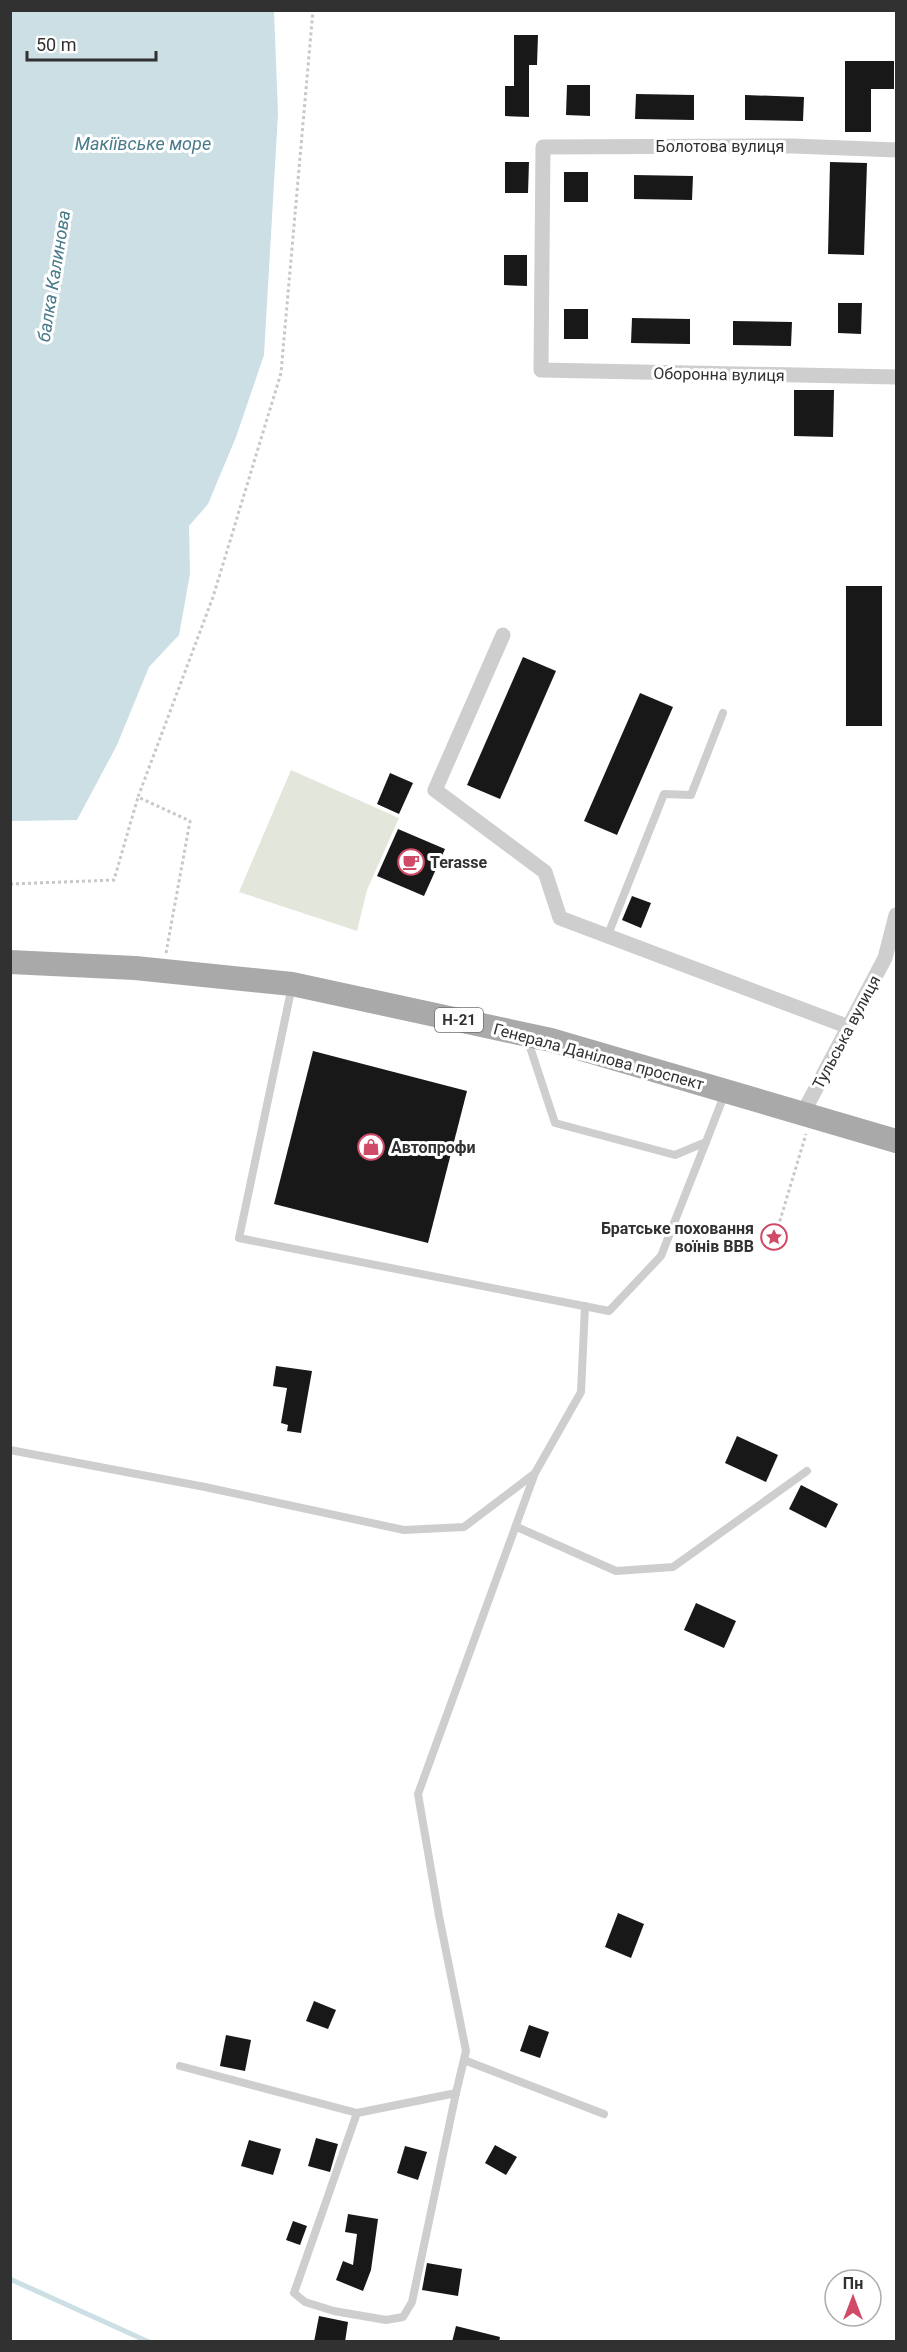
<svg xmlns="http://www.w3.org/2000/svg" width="907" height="2352" viewBox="0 0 907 2352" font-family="Roboto,sans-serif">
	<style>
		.green { fill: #e3e7db }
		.water { fill: #cbdfe5 }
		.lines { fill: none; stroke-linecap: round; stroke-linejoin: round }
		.stream { stroke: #cbdfe5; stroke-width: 5 }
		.building { fill: #181818 }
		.path { stroke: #c8c8c8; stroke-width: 3; stroke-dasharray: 3 3; stroke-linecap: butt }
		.lane { stroke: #cecece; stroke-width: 8 }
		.street { stroke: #cecece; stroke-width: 15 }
		.primary { stroke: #a9a9a9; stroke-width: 24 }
		.labels { text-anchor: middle; stroke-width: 6; stroke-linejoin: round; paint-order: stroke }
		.shield { fill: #fff; stroke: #6f6f6f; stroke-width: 1.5 }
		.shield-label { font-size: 15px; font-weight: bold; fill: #313131 }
		.street-label { font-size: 16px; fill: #313131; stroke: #fff }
		.poi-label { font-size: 16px; font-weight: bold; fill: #313131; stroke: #fff; text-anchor: start }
		.water-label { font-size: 18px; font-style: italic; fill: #487a8a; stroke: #fff }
	</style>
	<rect width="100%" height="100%" fill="#fff"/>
	<polygon class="green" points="291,770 399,818 367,890 357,931 239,892"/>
	<polygon class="water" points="10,11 274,11 278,114 264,355 236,437 208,504 189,526 190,574 179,635 149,667 117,745 77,820 11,821"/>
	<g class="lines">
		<polyline class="stream" points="10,2279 149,2342"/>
	</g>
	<g class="building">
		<polygon points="514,35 538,35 537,65 529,65 529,117 505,116 505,86 514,86"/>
		<polygon points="845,61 894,61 894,89 871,89 871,132 845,132"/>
		<polygon points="567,85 590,85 590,116 566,115"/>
		<polygon points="636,94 694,95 694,120 635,119"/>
		<polygon points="745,95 804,97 803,121 745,120"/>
		<polygon points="505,162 529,162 528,193 505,193"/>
		<polygon points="830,162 867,163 864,255 828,254"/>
		<rect x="564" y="172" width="24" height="30"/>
		<polygon points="634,175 693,176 692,200 634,199"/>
		<polygon points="504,255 527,255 527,286 504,285"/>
		<polygon points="838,303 862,303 861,334 838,333"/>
		<rect x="564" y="309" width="24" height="30"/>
		<polygon points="632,318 690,319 690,344 631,343"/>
		<polygon points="733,321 792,322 791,346 733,345"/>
		<polygon points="794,390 834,390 833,437 794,436"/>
		<rect x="846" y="586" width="36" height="140"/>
		<polygon points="523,657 556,671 500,799 467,785"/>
		<polygon points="640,693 673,707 617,835 584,821"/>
		<polygon points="390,773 413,783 399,814 377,804"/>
		<polygon points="398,829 445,849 424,896 377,876"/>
		<polygon points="632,896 651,903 641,928 622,920"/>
		<polygon points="313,1051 467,1091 428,1243 274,1204"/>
		<polygon points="276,1366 312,1371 301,1433 287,1431 288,1425 281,1423 287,1388 273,1386"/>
		<polygon points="737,1436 778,1455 766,1482 725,1463"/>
		<polygon points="801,1485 838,1504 826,1528 789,1509"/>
		<polygon points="696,1603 736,1621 724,1648 684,1630"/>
		<polygon points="618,1913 644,1924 631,1958 605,1947"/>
		<polygon points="314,2001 336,2010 328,2029 306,2021"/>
		<polygon points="529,2025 549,2032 540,2058 520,2051"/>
		<polygon points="226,2035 251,2040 245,2071 220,2066"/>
		<polygon points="316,2138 338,2144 330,2172 308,2166"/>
		<polygon points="249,2140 281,2149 273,2175 241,2166"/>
		<polygon points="495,2145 517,2157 506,2175 485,2163"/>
		<polygon points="405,2146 427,2152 418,2180 397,2173"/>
		<polygon points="348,2214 378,2219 371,2270 363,2291 336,2280 343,2261 353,2265 357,2234 345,2232"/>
		<polygon points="293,2221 307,2226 300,2245 286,2240"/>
		<polygon points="427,2263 462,2269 458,2296 422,2290"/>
		<polygon points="319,2316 348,2322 345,2342 314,2342"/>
		<polygon points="456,2326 500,2337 499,2342 452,2342"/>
	</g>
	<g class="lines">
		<g class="path">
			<polyline points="10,884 114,880 138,797"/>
			<polyline points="166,953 190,821 138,797 213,597 281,373 313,10"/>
			<polyline points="778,1227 806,1134"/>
		</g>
		<g class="lane">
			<polyline points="607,937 664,794 691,795 723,713"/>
			<polyline points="292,986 239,1238 609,1311 661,1256 706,1142"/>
			<polyline points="527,1038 555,1123 675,1155 706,1142 725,1093"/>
			<polyline points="10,1450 205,1487 404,1530 464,1527 534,1474"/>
			<polyline points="517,1527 616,1571 673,1567 807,1471"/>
			<polyline points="464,2060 604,2114"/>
			<polyline points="180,2066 357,2113 456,2093"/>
			<polyline points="357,2113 294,2293 305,2302 334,2311 386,2320 403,2317 412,2302 456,2093 466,2051 439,1916 418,1794 535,1473 581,1392 585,1306"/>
		</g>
		<g class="street">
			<polyline points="896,150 793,146 543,147 541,370 896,377"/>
			<polyline points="503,635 435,790 545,872 560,918 849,1027"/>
			<polyline points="803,1113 885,958 896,915"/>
		</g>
		<polyline class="primary" points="10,962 135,968 292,984 551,1040 896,1141"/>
	</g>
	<defs>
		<g id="cafe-ring" transform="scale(1.35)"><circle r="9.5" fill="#fff" stroke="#d04b68" stroke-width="1.5"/><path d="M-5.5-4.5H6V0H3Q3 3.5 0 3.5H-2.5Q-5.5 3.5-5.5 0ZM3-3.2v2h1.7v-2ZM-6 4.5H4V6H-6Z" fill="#d04b68"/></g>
		<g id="shop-ring" transform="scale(1.35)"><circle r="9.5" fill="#fff" stroke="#d04b68" stroke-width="1.5"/><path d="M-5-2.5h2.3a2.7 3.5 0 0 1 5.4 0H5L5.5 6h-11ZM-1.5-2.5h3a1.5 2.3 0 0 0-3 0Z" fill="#d04b68"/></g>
		<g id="sight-ring" transform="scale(1.35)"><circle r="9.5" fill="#fff" stroke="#d04b68" stroke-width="1.5"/><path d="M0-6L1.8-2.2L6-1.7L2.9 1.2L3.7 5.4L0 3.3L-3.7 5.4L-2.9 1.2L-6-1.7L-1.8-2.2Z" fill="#d04b68"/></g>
	</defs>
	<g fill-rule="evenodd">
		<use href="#cafe-ring" x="411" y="862"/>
		<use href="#shop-ring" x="371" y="1147"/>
		<use href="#sight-ring" x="774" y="1237"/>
	</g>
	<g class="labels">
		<rect class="shield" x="435" y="1008" width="48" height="24" rx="4.5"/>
		<g class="shield-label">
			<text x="459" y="1025">Н-21</text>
		</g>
		<g class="street-label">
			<text x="720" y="152">Болотова вулиця</text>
			<text transform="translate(719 374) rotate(1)" y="6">Оборонна вулиця</text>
			<text transform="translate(846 1032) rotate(-62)" y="6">Тульська вулиця</text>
			<text transform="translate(599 1056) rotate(15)" y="6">Генерала Данілова проспект</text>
		</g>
		<g class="poi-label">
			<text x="430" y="868">Terasse</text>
			<text x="391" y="1153">Автопрофи</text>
			<text x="754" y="1234" text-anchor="end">Братське поховання<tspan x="754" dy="18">воїнів ВВВ</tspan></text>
		</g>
		<g class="water-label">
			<text x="143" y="150">Макіївське море</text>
			<text transform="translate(54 276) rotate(-81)" y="6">балка Калинова</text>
		</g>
	</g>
	<rect width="907" height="2352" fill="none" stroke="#313131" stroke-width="24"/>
	<g transform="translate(853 2298)"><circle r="28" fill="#ffffff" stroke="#adadad" stroke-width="1.5"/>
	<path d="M0-4.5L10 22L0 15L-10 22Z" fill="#d04b68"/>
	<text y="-9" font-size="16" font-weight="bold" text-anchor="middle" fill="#313131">Пн</text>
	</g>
	<path d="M27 51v9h129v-9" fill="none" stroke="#313131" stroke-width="3"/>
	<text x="36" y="51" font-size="18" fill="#313131" stroke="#ffffff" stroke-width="4.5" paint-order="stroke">50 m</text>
</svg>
